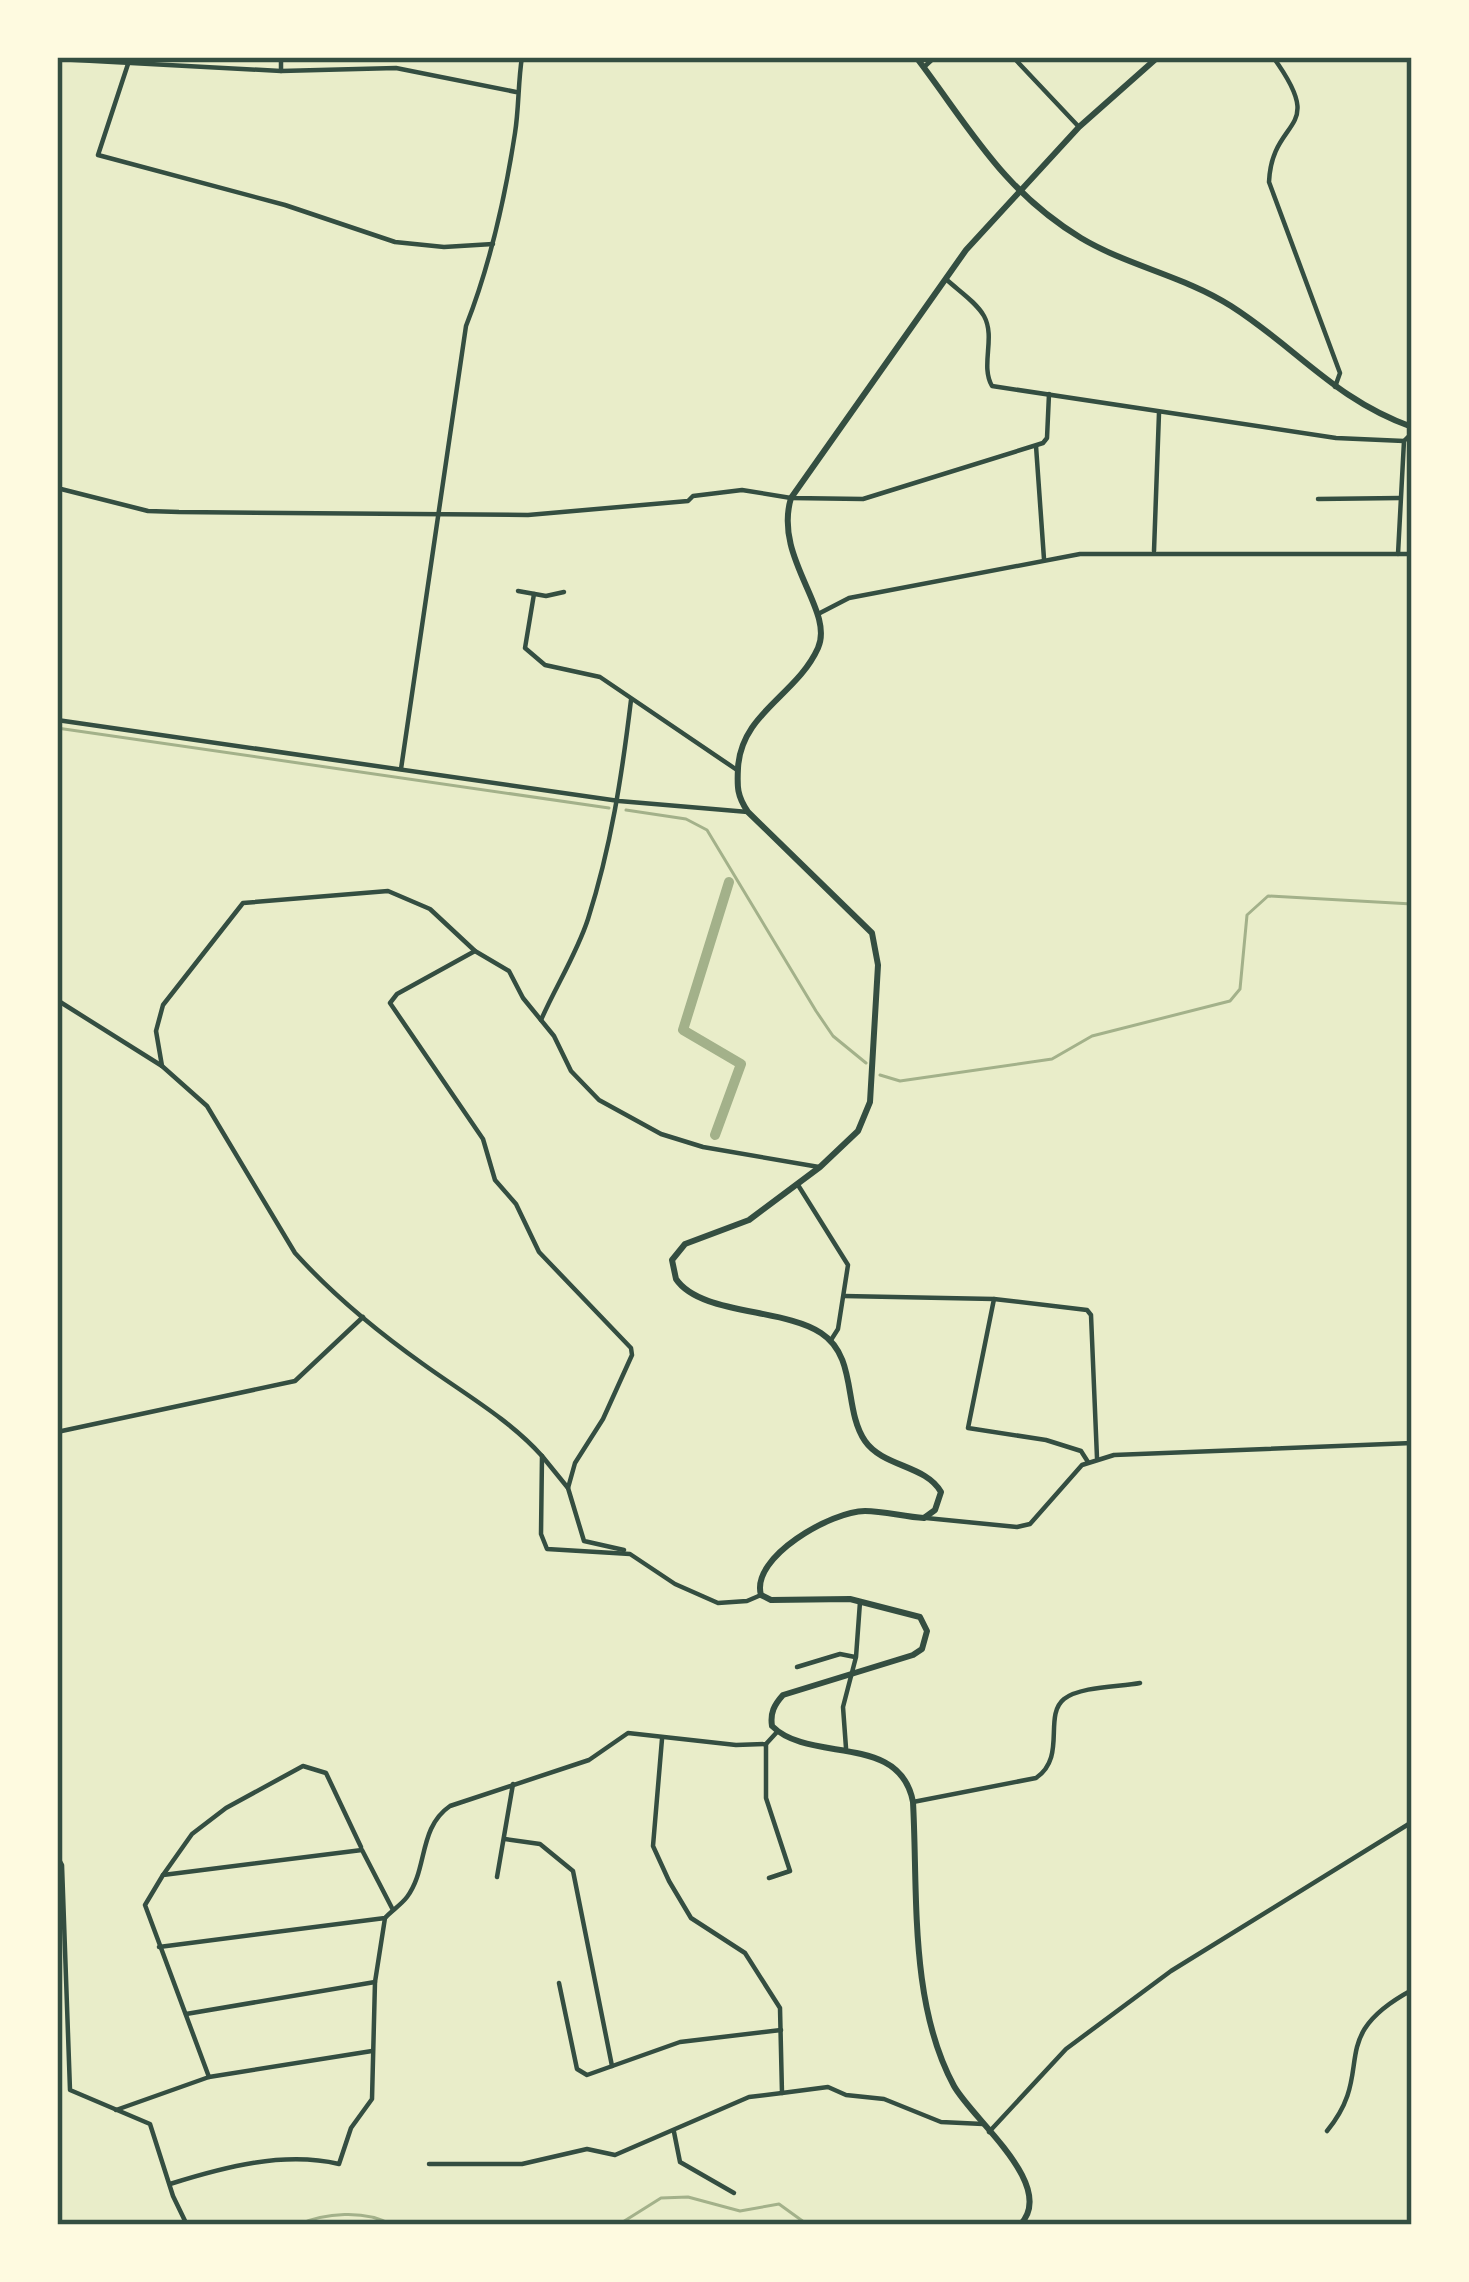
<svg xmlns="http://www.w3.org/2000/svg" width="1469" height="2282" viewBox="0 0 1469 2282" font-family="Overpass,sans-serif">
	<style>
		.lines { fill: none; stroke-linecap: round; stroke-linejoin: round }
		.stream { stroke: #a3b18a; stroke-width: 3 }
		.canal { stroke: #a3b18a; stroke-width: 10 }
		.minor { stroke: #344e41; stroke-width: 4.5 }
		.tertiary { stroke: #344e41; stroke-width: 6 }
		.secondary { stroke: #344e41; stroke-width: 6 }
		.neatline { fill: none; stroke: #344e41; stroke-width: 4.5 }
	</style>
	<rect width="100%" height="100%" fill="#e9edc9"/>
	<g class="lines">
		<g class="stream">
			<polyline points="57,728 609,808"/>
			<polyline points="626,810 686,819 707,830 816,1011 833,1036 866,1063"/>
			<polyline points="880,1075 900,1081 1052,1059 1092,1036 1230,1001 1240,989 1247,915 1268,896 1412,904"/>
			<path d="M297,2225C324,2213 365,2209 392,2225"/>
			<polyline points="618,2225 661,2198 688,2197 740,2211 779,2204 808,2225"/>
		</g>
		<polyline class="canal" points="715,1135 741,1064 683,1030 729,882"/>
		<g class="minor">
			<polyline points="1013,57 1079,127"/>
			<path d="M1273,57C1329,134 1272,115 1269,182L1340,373L1335,387"/>
			<polyline points="57,59 281,71 396,68 516,92"/>
			<polyline points="128,64 98,155 285,205 395,242 444,247 493,244"/>
			<polyline points="924,67 935,57"/>
			<polyline points="281,71 281,57"/>
			<path d="M947,280C959,291 976,302 984,316C996,338 980,365 992,386L1336,438L1404,441"/>
			<polyline points="1036,446 1044,559"/>
			<polyline points="57,488 148,511 179,512 528,515 688,501 693,496 742,490 791,498 863,499 1043,443 1047,438 1049,394"/>
			<polyline points="1318,499 1400,498"/>
			<polyline points="1154,551 1159,413"/>
			<polyline points="1398,554 1404,441 1412,433"/>
			<polyline points="518,591 546,596 564,592"/>
			<polyline points="534,594 525,648 545,665 600,677 737,770"/>
			<polyline points="820,613 849,598 1080,554 1412,554"/>
			<polyline points="57,720 619,801 748,812"/>
			<path d="M401,769L466,326C490,265 505,198 515,133C519,108 518,82 522,57"/>
			<polyline points="475,951 397,994 390,1003 483,1139 495,1180 516,1204 539,1252 631,1348 632,1355 603,1419 575,1463 568,1488"/>
			<path d="M57,1000L162,1066L207,1106L295,1253C332,1294 378,1332 423,1364C463,1393 509,1419 542,1456L541,1534L547,1549L630,1554L675,1584L718,1603L747,1601L761,1595"/>
			<path d="M541,1020C556,986 577,953 588,919C611,847 622,775 631,700"/>
			<polyline points="162,1066 156,1031 163,1005 243,903 388,891 430,909 475,951 509,971 523,998 554,1036 571,1071 599,1100 661,1134 703,1147 819,1167"/>
			<polyline points="798,1185 848,1265 838,1329 831,1340"/>
			<polyline points="844,1296 994,1299 968,1428 1046,1440 1081,1451 1088,1462"/>
			<polyline points="994,1299 1087,1310 1091,1315 1097,1458"/>
			<polyline points="57,1432 295,1381 363,1317"/>
			<polyline points="542,1456 568,1488 584,1541 624,1550"/>
			<polyline points="926,1518 1017,1527 1030,1524 1082,1465 1114,1455 1412,1443"/>
			<polyline points="797,1667 840,1654 855,1657"/>
			<polyline points="662,1739 653,1846 669,1881 691,1918 745,1953 780,2008 782,2093 828,2087 846,2095 884,2099 941,2122 983,2124"/>
			<polyline points="766,1744 766,1798 790,1871 769,1878"/>
			<polyline points="846,1748 843,1707 856,1657 860,1602"/>
			<path d="M913,1802L1036,1778C1067,1757 1043,1716 1064,1699C1081,1686 1120,1687 1140,1683"/>
			<polyline points="505,1839 540,1844 573,1871 612,2066"/>
			<polyline points="57,1856 62,1865 70,2090 150,2124 173,2196 187,2225"/>
			<polyline points="163,1875 192,1834 226,1808 303,1766 326,1773 361,1847"/>
			<polyline points="497,1877 513,1784"/>
			<path d="M159,1947L385,1918C391,1911 401,1905 407,1897C428,1869 418,1828 450,1806L589,1760L628,1733L736,1745L766,1744L777,1732"/>
			<polyline points="559,1983 577,2069 587,2075 680,2042 781,2030"/>
			<polyline points="186,2014 375,1982"/>
			<polyline points="209,2077 145,1905 163,1875 362,1850 393,1910"/>
			<polyline points="116,2110 209,2077 372,2051"/>
			<path d="M1327,2131C1378,2069 1323,2038 1412,1990"/>
			<polyline points="674,2132 680,2162 734,2193"/>
			<polyline points="989,2132 1066,2049 1171,1971 1412,1822"/>
			<polyline points="429,2164 522,2164 587,2149 615,2155 749,2097 782,2093"/>
			<path d="M170,2184C224,2167 284,2151 339,2164L351,2128L372,2099L375,1982L385,1918"/>
		</g>
		<path class="tertiary" d="M916,57C970,128 1002,190 1081,238C1128,266 1184,276 1231,306C1297,348 1334,399 1412,427"/>
		<path class="secondary" d="M1020,2225C1058,2186 973,2120 954,2086C909,2003 918,1894 913,1802C900,1732 810,1764 772,1726C770,1713 774,1705 783,1695L913,1655L922,1649L927,1631L920,1617L850,1599L771,1600L761,1595C750,1557 832,1511 865,1511C885,1511 904,1517 924,1518L935,1510L941,1492C926,1465 883,1467 865,1441C843,1409 858,1357 821,1333C784,1308 700,1315 676,1279L672,1260L685,1244L749,1220L820,1167L858,1131L870,1102L878,965L872,933L748,812C737,796 737,787 738,768C741,713 797,695 818,648C835,610 773,558 791,498L966,250L1079,127L1158,57"/>
	</g>
	<rect width="1469" height="2282" fill="none" stroke="#fefae0" stroke-width="120"/>
	<rect x="60" y="60" width="1349" height="2162" class="neatline"/>
</svg>
